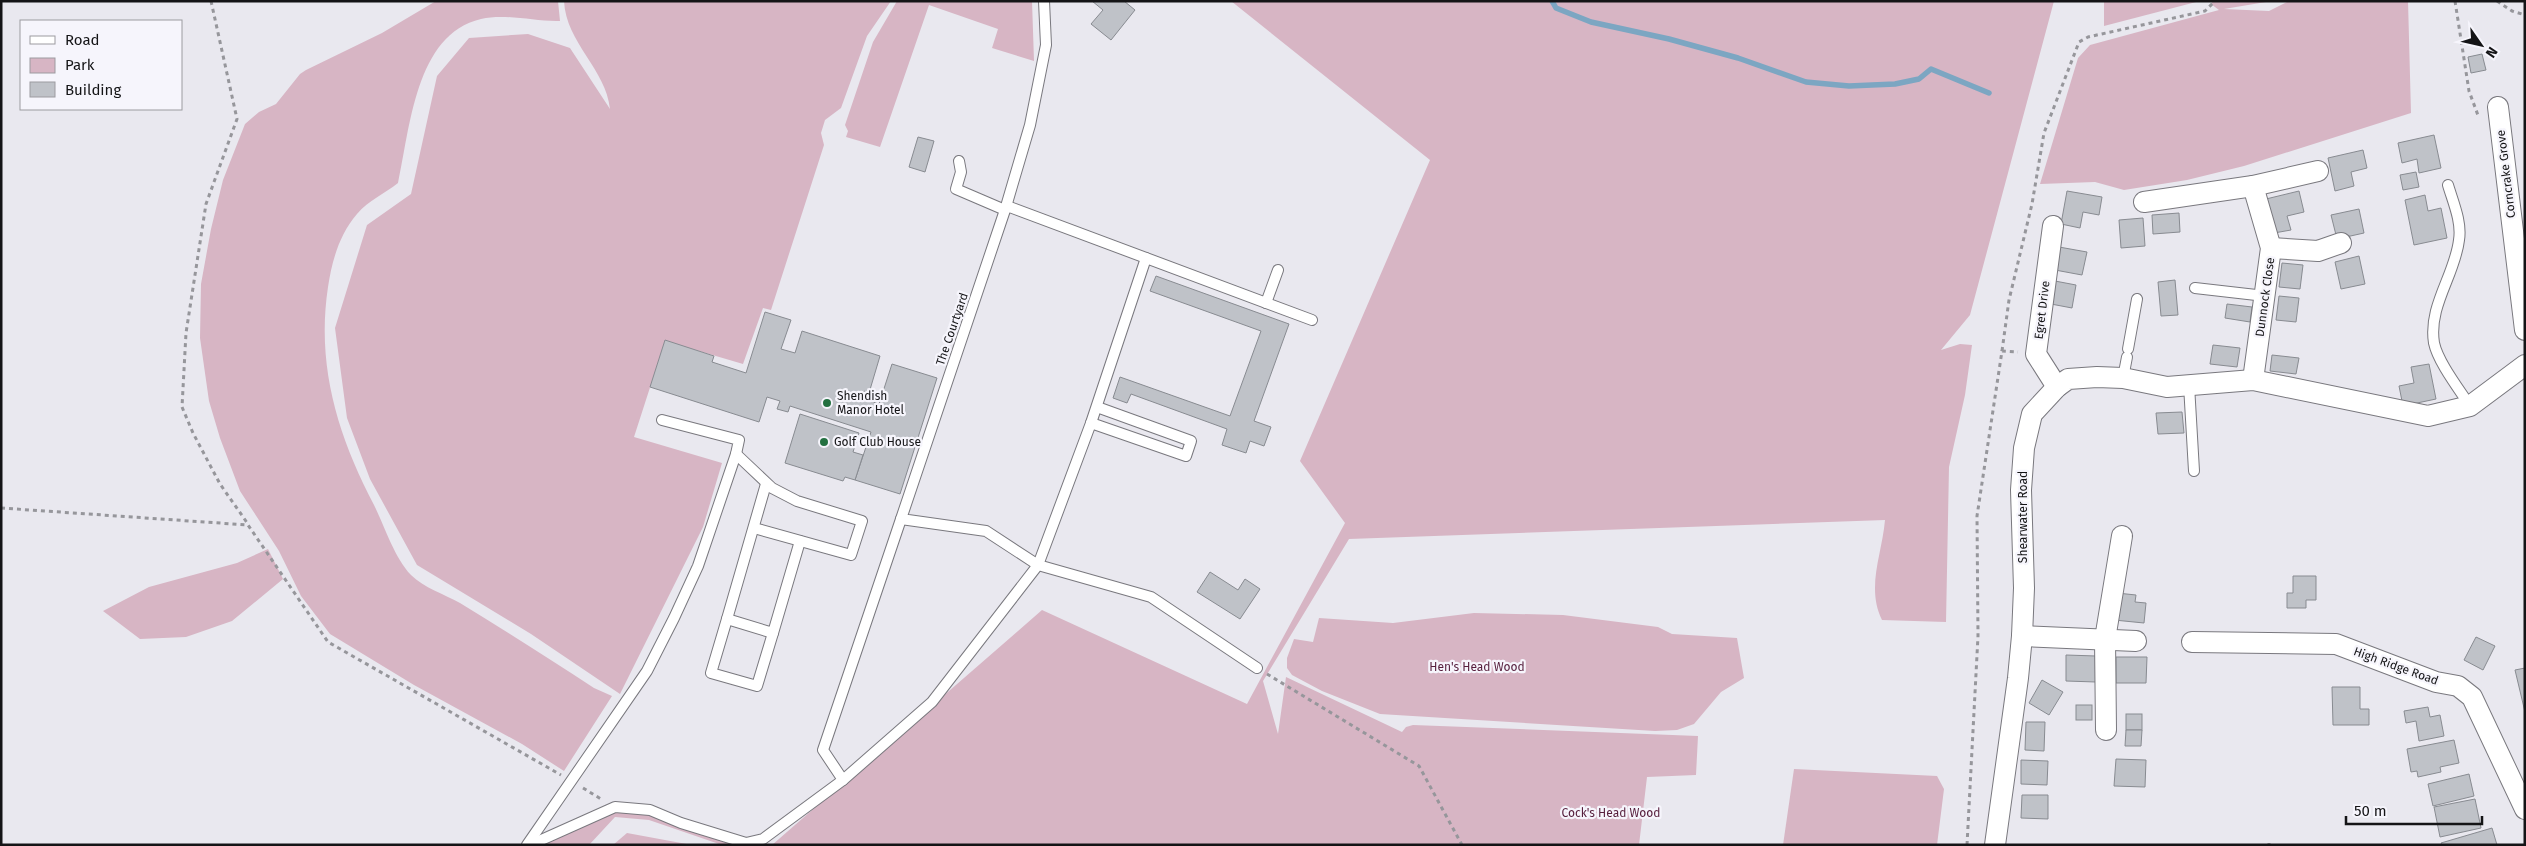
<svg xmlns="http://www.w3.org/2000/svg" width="2526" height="846" viewBox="0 0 2526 846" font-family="'Fira Sans',sans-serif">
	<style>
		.green { fill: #d7b5c4 }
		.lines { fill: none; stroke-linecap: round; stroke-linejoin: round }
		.stream { stroke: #7ca6c2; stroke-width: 5.5 }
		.building { fill: #bfc2c8; stroke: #888b91 }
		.lane-casing { stroke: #79787e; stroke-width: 12 }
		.street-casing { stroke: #79787e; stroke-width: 22 }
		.path { stroke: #96969b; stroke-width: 3; stroke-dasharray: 4 4; stroke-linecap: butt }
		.lane { stroke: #fff; stroke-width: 10 }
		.street { stroke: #fff; stroke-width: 20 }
		.poi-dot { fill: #237040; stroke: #f6f5fc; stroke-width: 2 }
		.labels { text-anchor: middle; stroke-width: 4.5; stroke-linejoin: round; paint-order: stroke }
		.street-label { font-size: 12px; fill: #141416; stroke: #f6f5fc }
		.poi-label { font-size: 12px; fill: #141416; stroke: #f6f5fc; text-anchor: start }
		.park-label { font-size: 12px; fill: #561e3c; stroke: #f6f5fc }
	</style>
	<rect width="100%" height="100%" fill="#e9e8ef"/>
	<g class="green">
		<path d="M436,1H558L560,21C535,22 506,13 481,19C415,34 410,130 398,183C384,194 369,200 357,214C339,235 332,261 328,287C316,366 338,436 374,505C385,527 394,557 411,575C424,588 444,594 460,603C506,631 550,659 594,688L612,696L564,771L522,744L414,685L330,634L301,596L279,551L240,491L220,438L209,401L200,338L201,284L211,229L223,180L245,124L259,112L276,104L300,74L306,70L382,33Z"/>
		<path d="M564,1H891L867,36L841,108L825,120L821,133L824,145L771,310L763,308L743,364L665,341L634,437L722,463L703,527L620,694L531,634L417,565L370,479L347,418L335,328L367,225L411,194L437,76L469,38L528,34L570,48L610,109C606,69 566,43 564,1Z"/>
		<polygon points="897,1 1032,1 1034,61 992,48 998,29 929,5 880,147 846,137 848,131 845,125 873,42"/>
		<path d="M1231,1H2054L1970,315L1941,350L1960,344L1972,345L1965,395L1949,467L1946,622L1882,620C1866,587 1882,555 1885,520L1349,539L1263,681L1278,734L1286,677L1402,732L1406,727L1413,725L1698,736L1696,775L1647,777L1639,845H772L1042,610L1247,704L1345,523L1300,461L1430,160Z"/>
		<polygon points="2104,1 2200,1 2104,26"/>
		<polygon points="2213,1 2272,1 2224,9 2269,11 2289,1 2408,1 2411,113 2244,166 2187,180 2124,190 2095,182 2040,184 2078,58 2090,45 2219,10 2211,4"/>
		<polygon points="268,549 283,579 232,621 186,637 140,639 103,611 149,587 237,563"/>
		<polygon points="1474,613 1563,615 1658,627 1672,634 1737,638 1744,678 1721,692 1694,724 1677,730 1655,731 1380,714 1322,691 1292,675 1287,668 1287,658 1294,639 1313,642 1319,618 1393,623"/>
		<polygon points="1794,769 1937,776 1944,789 1937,845 1783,845"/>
		<polygon points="615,811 650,814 733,845 722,845 649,820 615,817 589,845 534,845"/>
		<polygon points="627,833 692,845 613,845"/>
	</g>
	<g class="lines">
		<polyline class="stream" points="1552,1 1556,8 1591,22 1669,39 1738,58 1806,82 1849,86 1895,84 1919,79 1931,69 1989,93"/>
	</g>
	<g class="building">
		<polygon points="1092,1 1124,1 1135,10 1111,40 1091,24 1103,10"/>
		<polygon points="2482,54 2486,70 2471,73 2468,57"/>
		<polygon points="2434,135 2441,168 2419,173 2417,159 2402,163 2398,143"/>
		<polygon points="918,137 934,141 925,172 909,167"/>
		<polygon points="2363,150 2367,168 2351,172 2354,186 2335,191 2328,158"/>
		<polygon points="2416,172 2419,187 2403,190 2400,175"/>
		<polygon points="2067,191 2102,197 2099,215 2083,212 2080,228 2061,224"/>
		<polygon points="2299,191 2304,212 2287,216 2291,230 2274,233 2266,199"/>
		<polygon points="2425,195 2428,211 2441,208 2447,238 2414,245 2405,200"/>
		<polygon points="2359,209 2364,233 2337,239 2331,215"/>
		<polygon points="2179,213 2180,232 2153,234 2152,215"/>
		<polygon points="2143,218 2145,246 2121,248 2119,220"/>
		<polygon points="2059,247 2087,252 2082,275 2055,270"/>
		<polygon points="2359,256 2365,284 2341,289 2335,262"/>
		<polygon points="2282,263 2303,265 2300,289 2279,287"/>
		<polygon points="1156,276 1289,324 1254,421 1271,427 1264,446 1250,441 1246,453 1222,445 1227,429 1131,394 1127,403 1113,398 1120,377 1230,416 1261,331 1150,291"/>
		<polygon points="2175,280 2178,315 2161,316 2158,282"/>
		<polygon points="2055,281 2076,285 2072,308 2051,304"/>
		<polygon points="2279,296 2299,298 2296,322 2276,320"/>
		<polygon points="2227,304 2252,307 2250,322 2225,318"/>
		<polygon points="765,312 791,320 781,349 795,353 802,331 880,356 869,393 864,391 861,398 879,404 892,364 937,378 900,494 855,480 871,432 790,406 788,412 777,409 780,401 767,397 759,422 650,387 665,340 714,356 712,362 746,373"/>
		<polygon points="2213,345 2240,348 2237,367 2210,364"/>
		<polygon points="2272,355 2299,358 2296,374 2270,371"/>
		<polygon points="2429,364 2436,399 2403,406 2399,386 2414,383 2411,367"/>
		<polygon points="2182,412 2184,433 2158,434 2156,413"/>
		<polygon points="800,414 859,433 853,452 863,455 855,480 845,477 843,481 785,463"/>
		<polygon points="1210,572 1238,590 1245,579 1260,589 1240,619 1197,592"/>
		<polygon points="2293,576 2316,576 2316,600 2306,600 2306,608 2287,608 2287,593 2293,593"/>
		<polygon points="2117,593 2136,595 2135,602 2146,603 2144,623 2114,620"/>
		<polygon points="2476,637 2495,646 2483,670 2464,660"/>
		<polygon points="2066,655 2096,656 2096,682 2066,681"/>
		<polygon points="2116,657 2147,657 2146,683 2116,683"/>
		<polygon points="2525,668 2525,712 2515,670"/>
		<polygon points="2042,680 2063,692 2049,715 2029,703"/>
		<polygon points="2332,687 2360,687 2360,709 2369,709 2369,725 2333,725"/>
		<rect x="2076" y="705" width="16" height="15"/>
		<polygon points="2428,707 2430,717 2440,715 2444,736 2419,741 2416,721 2406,723 2404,711"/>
		<rect x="2126" y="714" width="16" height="16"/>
		<polygon points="2026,722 2045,722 2044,751 2025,750"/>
		<polygon points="2126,730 2142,730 2141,746 2125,746"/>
		<polygon points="2454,740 2459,763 2440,767 2441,772 2418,777 2417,771 2411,772 2407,749"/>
		<polygon points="2116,759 2146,760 2145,787 2114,786"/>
		<polygon points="2021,760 2048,761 2047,785 2021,784"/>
		<polygon points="2469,774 2474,796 2433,806 2428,784"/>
		<polygon points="2022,795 2048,795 2048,819 2021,818"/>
		<polygon points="2475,799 2481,828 2440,837 2434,807"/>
		<polygon points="2492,828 2497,845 2442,845 2441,843"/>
	</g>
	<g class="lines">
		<g class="lane-casing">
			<g id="lane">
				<polyline points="1044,1 1046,45 1030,125 1005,210 901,519 986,531 1038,565 1091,423 1146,258"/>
				<polyline points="959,161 961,172 956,189 1005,210"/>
				<path d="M2448,185C2453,202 2462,222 2459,240C2455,275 2428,306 2434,343C2438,362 2459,389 2470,406"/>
				<polyline points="1007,206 1312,320"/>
				<polyline points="2195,288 2265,296"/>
				<polyline points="1266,303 1278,270"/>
				<polyline points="2128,349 2137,299"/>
				<polyline points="2123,378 2127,357"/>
				<polyline points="2189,385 2194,471"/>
				<polyline points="1091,423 1186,456 1191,441 1097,407"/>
				<polyline points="736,454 772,488 797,501 862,521 851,555 754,528"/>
				<polyline points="766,484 727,619 773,633 800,541"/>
				<polyline points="727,619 711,673 757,686 773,633"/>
				<polyline points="843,780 823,750 901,519"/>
				<polyline points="527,845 647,671 674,618 698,566 736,454 739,440 662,420"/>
				<polyline points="530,845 615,807 650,810 681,823 746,843 763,839 843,780 932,702 1038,565 1151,597 1257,668"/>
			</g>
		</g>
		<g class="street-casing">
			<g id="street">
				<polyline points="2498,107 2525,330"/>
				<polyline points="2253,186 2271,248 2253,380"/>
				<polyline points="2144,202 2253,186 2318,171"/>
				<polyline points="2053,226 2036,354 2057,387"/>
				<polyline points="2271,248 2318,251 2341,243"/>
				<polyline points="2022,636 2136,641"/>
				<polyline points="2192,642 2336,644 2436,682 2458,686 2472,697 2525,809"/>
				<polyline points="2106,730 2105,639 2122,536"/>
				<polyline points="1995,845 2018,678 2022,636 2024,588 2021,490 2024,448 2032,414 2057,387 2068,379 2097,377 2123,378 2167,387 2253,380 2428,416 2470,406 2525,365"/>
			</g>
		</g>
		<g class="path">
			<polyline points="211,1 237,119 206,204 186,333 182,407 193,433 220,484 248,524"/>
			<polyline points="2455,1 2469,91 2479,118"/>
			<polyline points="2497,1 2512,11 2525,15"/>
			<polyline points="2002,351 2009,300 2032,204 2044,133 2079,42 2088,37 2205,11 2215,1"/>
			<polyline points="1,508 248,525 328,642 561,775"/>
			<polyline points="1267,674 1419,766 1462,845"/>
			<polyline points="583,788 601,799"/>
			<polyline points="2269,843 2269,845"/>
			<polyline points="1967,845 1978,636 1977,516 2002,351 2018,352"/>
		</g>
		<use href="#lane" class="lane"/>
		<use href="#street" class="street"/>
	</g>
	<g class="poi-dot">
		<circle cx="827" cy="403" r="5"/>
		<circle cx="824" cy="442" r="5"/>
	</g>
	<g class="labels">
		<g class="street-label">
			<text transform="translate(2506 174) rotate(-97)" y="4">Corncrake Grove</text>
			<text transform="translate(2265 297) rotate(-82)" y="4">Dunnock Close</text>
			<text transform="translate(2042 310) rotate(-83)" y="4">Egret Drive</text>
			<text transform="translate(952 329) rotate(-71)" y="4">The Courtyard</text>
			<text transform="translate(2023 517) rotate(-90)" y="4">Shearwater Road</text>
			<text transform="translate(2396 666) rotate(20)" y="4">High Ridge Road</text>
		</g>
		<g class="poi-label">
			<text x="837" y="400">Shendish<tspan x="837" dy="14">Manor Hotel</tspan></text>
			<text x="834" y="446">Golf Club House</text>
		</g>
		<g class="park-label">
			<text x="1477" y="671">Hen's Head Wood</text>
			<text x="1611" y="817">Cock's Head Wood</text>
		</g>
	</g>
	<rect width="2526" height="846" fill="none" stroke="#141416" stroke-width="5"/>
	<rect x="20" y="20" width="162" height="90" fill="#f6f5fc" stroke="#9c9ba0"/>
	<rect x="30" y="36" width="25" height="8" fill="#ffffff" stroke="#9c9ba0"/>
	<text x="65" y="45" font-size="15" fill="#141416">Road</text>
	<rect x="30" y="58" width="25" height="15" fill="#d7b5c4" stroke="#9c9ba0"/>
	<text x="65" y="70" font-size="15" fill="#141416">Park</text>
	<rect x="30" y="82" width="25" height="15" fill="#bfc2c8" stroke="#9c9ba0"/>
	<text x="65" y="95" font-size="15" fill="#141416">Building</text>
	<g transform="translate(2481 45) rotate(124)" stroke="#f6f5fc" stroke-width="4" paint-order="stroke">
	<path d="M0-4L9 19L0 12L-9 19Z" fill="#141416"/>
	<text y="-8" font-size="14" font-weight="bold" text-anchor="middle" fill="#141416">N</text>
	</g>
	<path d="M2346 816v8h136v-8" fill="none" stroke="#141416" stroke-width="2.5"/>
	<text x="2354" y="816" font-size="15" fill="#141416" stroke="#f6f5fc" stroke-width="4" paint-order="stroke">50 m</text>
</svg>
